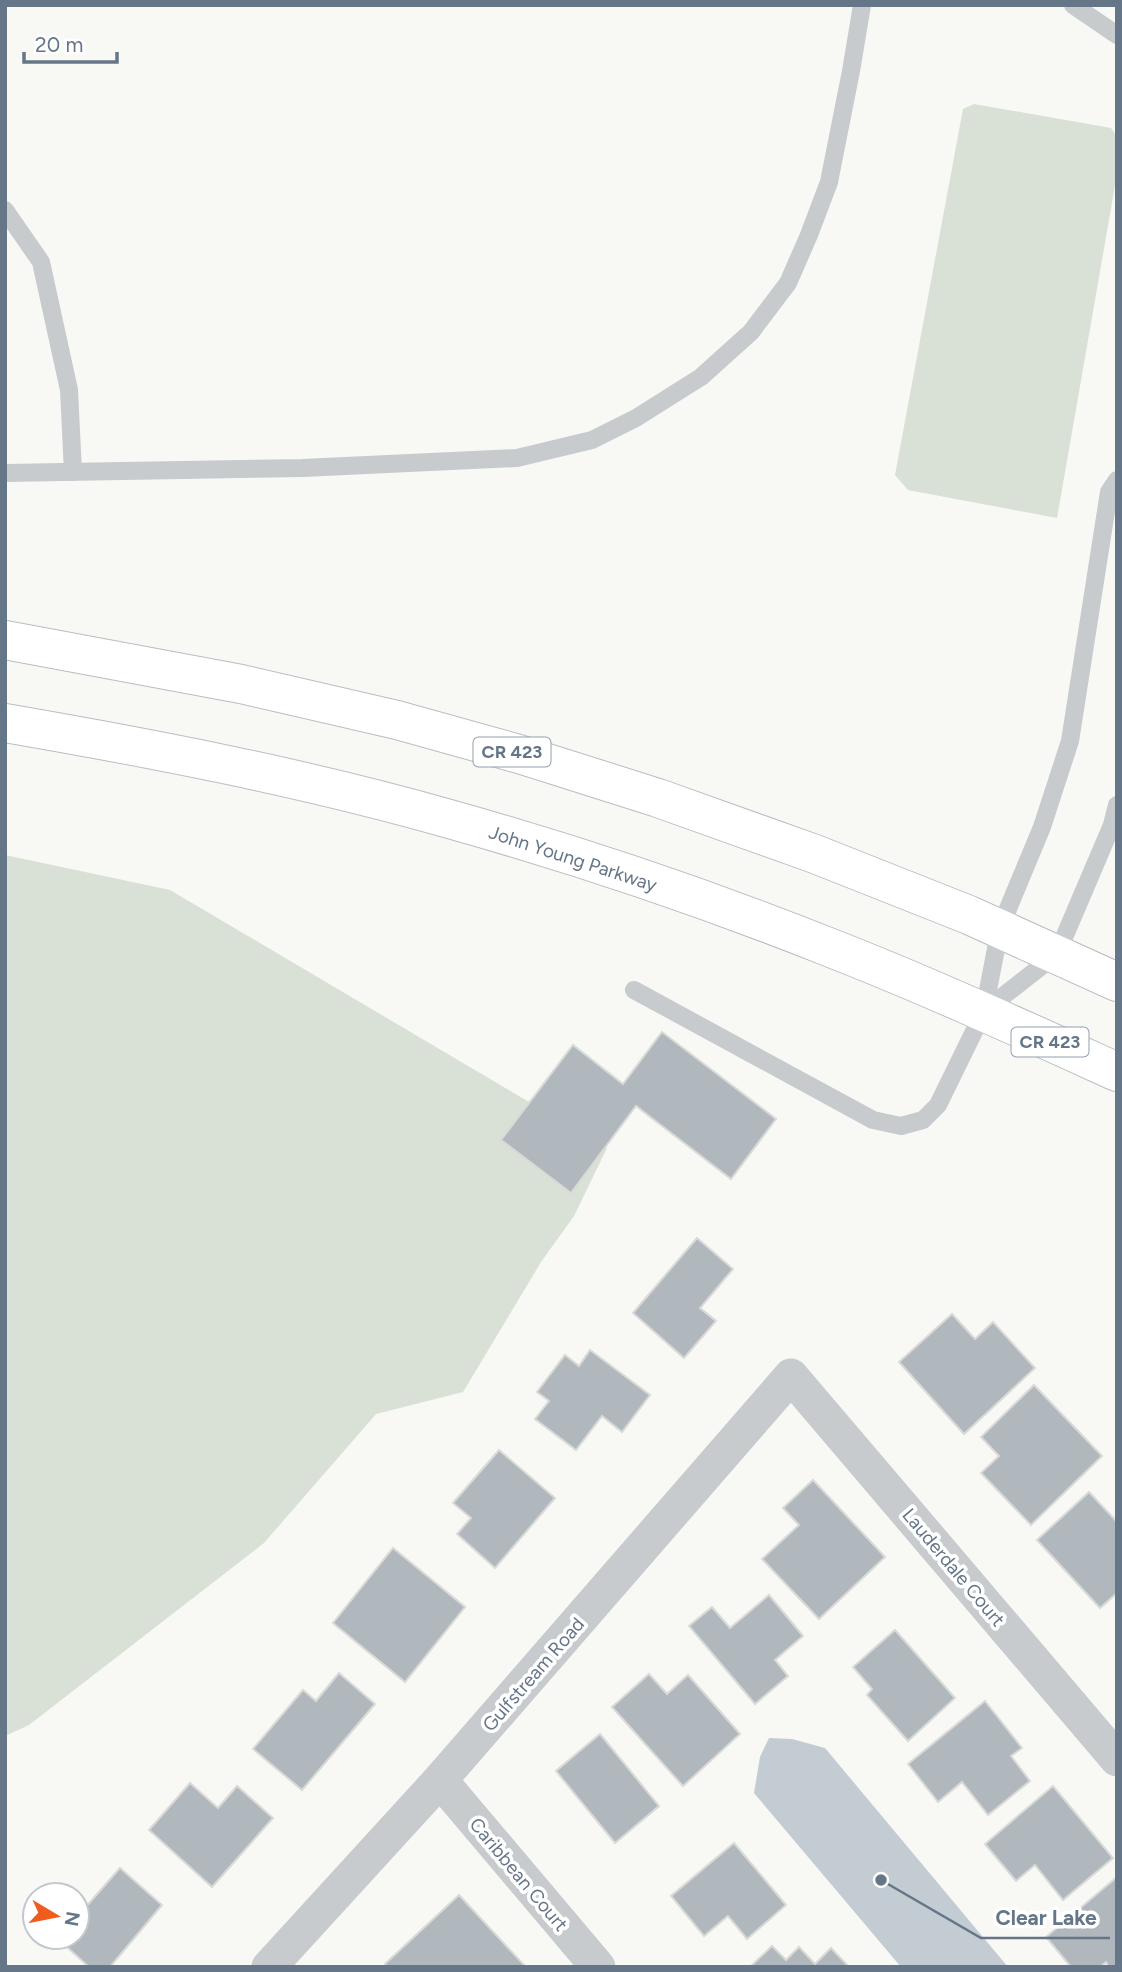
<svg xmlns="http://www.w3.org/2000/svg" width="1122" height="1972" viewBox="0 0 1122 1972" font-family="Figtree,sans-serif">
	<style>
		.green { fill: #d9e0d5 }
		.water { fill: #c2ccd2 }
		.building { fill: #b0b8be; stroke: #d9dad7; stroke-width: 2 }
		.lines { fill: none; stroke-linecap: round; stroke-linejoin: round }
		.primary-casing { stroke: #babec2; stroke-width: 40 }
		.lane { stroke: #c7cbce; stroke-width: 18 }
		.street { stroke: #c7cbce; stroke-width: 35 }
		.primary { stroke: #fff; stroke-width: 38 }
		.labels { text-anchor: middle; stroke-width: 7; stroke-linejoin: round; paint-order: stroke }
		.shield { fill: #fff; stroke: #939fac; stroke-width: 2 }
		.shield-label { font-size: 18px; font-weight: bold; fill: #657688 }
		.street-label { font-size: 19px; fill: #657688; stroke: #fff }
		.leader { fill: none; stroke: #657688; stroke-width: 2.5 }
		.callout-dot { fill: #657688; stroke: #fff; stroke-width: 2.5 }
		.callout-label { font-size: 21px; text-anchor: middle; font-weight: bold; fill: #657688; stroke: #fff; stroke-width: 7; stroke-linejoin: round; paint-order: stroke }
	</style>
	<rect width="100%" height="100%" fill="#f8f8f5"/>
	<g class="green">
		<polygon points="974,104 1111,128 1117,136 1117,174 1057,518 908,490 895,475 963,109"/>
		<polygon points="5,855 170,890 607,1148 574,1216 541,1262 463,1392 376,1414 264,1543 29,1725 5,1736"/>
	</g>
	<polygon class="water" points="769,1738 792,1739 825,1748 1008,1967 901,1967 754,1793 760,1757"/>
	<g class="building">
		<polygon points="662,1032 776,1119 731,1179 636,1106 571,1193 501,1140 573,1045 623,1084"/>
		<polygon points="697,1238 733,1269 700,1308 716,1321 684,1358 633,1313"/>
		<polygon points="952,1314 975,1339 993,1322 1035,1368 964,1434 899,1362"/>
		<polygon points="590,1350 650,1395 622,1432 602,1416 576,1450 535,1419 549,1401 537,1392 565,1355 579,1366"/>
		<polygon points="1034,1385 1102,1456 1031,1525 981,1473 999,1456 981,1437"/>
		<polygon points="499,1450 555,1498 495,1568 457,1534 471,1518 453,1503"/>
		<polygon points="813,1480 885,1557 819,1619 762,1559 799,1525 783,1508"/>
		<polygon points="1089,1492 1117,1522 1117,1593 1100,1608 1037,1540"/>
		<polygon points="393,1548 465,1607 405,1682 333,1623"/>
		<polygon points="769,1595 803,1636 775,1660 788,1676 755,1704 689,1626 712,1607 730,1628"/>
		<polygon points="895,1630 955,1698 908,1741 867,1695 872,1689 853,1667"/>
		<polygon points="339,1673 375,1704 302,1790 253,1749 303,1690 316,1701"/>
		<polygon points="649,1674 667,1694 688,1675 740,1734 683,1786 612,1707"/>
		<polygon points="985,1701 1022,1748 1011,1756 1030,1781 988,1815 962,1782 938,1802 908,1764"/>
		<polygon points="600,1734 659,1806 615,1843 556,1771"/>
		<polygon points="190,1783 218,1808 237,1786 273,1818 212,1887 149,1830"/>
		<polygon points="1053,1786 1113,1858 1063,1900 1035,1865 1016,1881 985,1844"/>
		<polygon points="734,1843 786,1905 747,1939 728,1916 704,1936 671,1896"/>
		<polygon points="120,1868 162,1905 110,1967 89,1967 58,1939 60,1937 77,1937 77,1917"/>
		<polygon points="1117,1877 1117,1967 1109,1967 1106,1962 1100,1967 1071,1967 1046,1937"/>
		<polygon points="459,1895 524,1965 522,1967 387,1967 385,1964"/>
		<polygon points="772,1946 786,1960 799,1947 815,1964 831,1948 849,1967 750,1967"/>
	</g>
	<g class="lines">
		<g class="primary-casing">
			<g id="primary">
				<polyline points="5,640 241,684 397,720 519,754 658,798 815,854 969,915 1117,982"/>
				<path d="M5,723C156,749 306,778 453,820C581,856 708,899 831,948C928,986 1022,1029 1117,1072"/>
			</g>
		</g>
		<g class="lane">
			<polyline points="1073,5 1117,35"/>
			<polyline points="5,210 41,262 69,390 73,472"/>
			<polyline points="5,473 303,468 517,458 592,440 636,418 701,377 751,332 788,283 809,235 829,182 851,71 862,5"/>
			<polyline points="634,990 873,1120 901,1126 923,1120 938,1105 984,1011 1000,928 1042,827 1070,741 1109,492 1117,480"/>
			<polyline points="984,1011 1057,954 1112,825 1117,805"/>
		</g>
		<g class="street">
			<polyline points="440,1780 598,1967"/>
			<polyline points="269,1967 440,1780 791,1376 1117,1759"/>
		</g>
		<use href="#primary" class="primary"/>
	</g>
	<g class="labels">
		<g class="shield">
			<rect x="473.5" y="737.5" width="77" height="29" rx="5"/>
			<rect x="1011.5" y="1027.5" width="77" height="29" rx="5"/>
		</g>
		<g class="shield-label">
			<text x="512" y="758">CR 423</text>
			<text x="1050" y="1048">CR 423</text>
		</g>
		<g class="street-label">
			<text transform="translate(573 858) rotate(18)" y="7">John Young Parkway</text>
			<text transform="translate(954 1567) rotate(50)" y="7">Lauderdale Court</text>
			<text transform="translate(533 1674) rotate(-49)" y="7">Gulfstream Road</text>
			<text transform="translate(519 1874) rotate(50)" y="7">Caribbean Court</text>
		</g>
	</g>
	<path class="leader" d="M881 1880L981 1938H1110"/>
	<circle class="callout-dot" cx="881" cy="1880" r="7"/>
	<g class="callout-label">
		<text x="1046" y="1925">Clear Lake</text>
	</g>
	<rect width="1122" height="1972" fill="none" stroke="#657688" stroke-width="14"/>
	<g transform="translate(56 1916) rotate(100)"><circle r="33" fill="#ffffff" stroke="#c1c8cf" stroke-width="2"/>
	<path d="M0-5L12 26L0 18L-12 26Z" fill="#ef5c1d"/>
	<text y="-10" font-size="19" font-weight="bold" text-anchor="middle" fill="#657688">N</text>
	</g>
	<path d="M24 52v10h93v-10" fill="none" stroke="#657688" stroke-width="3.5"/>
	<text x="35" y="52" font-size="21" fill="#657688" stroke="#ffffff" stroke-width="5" paint-order="stroke">20 m</text>
</svg>
